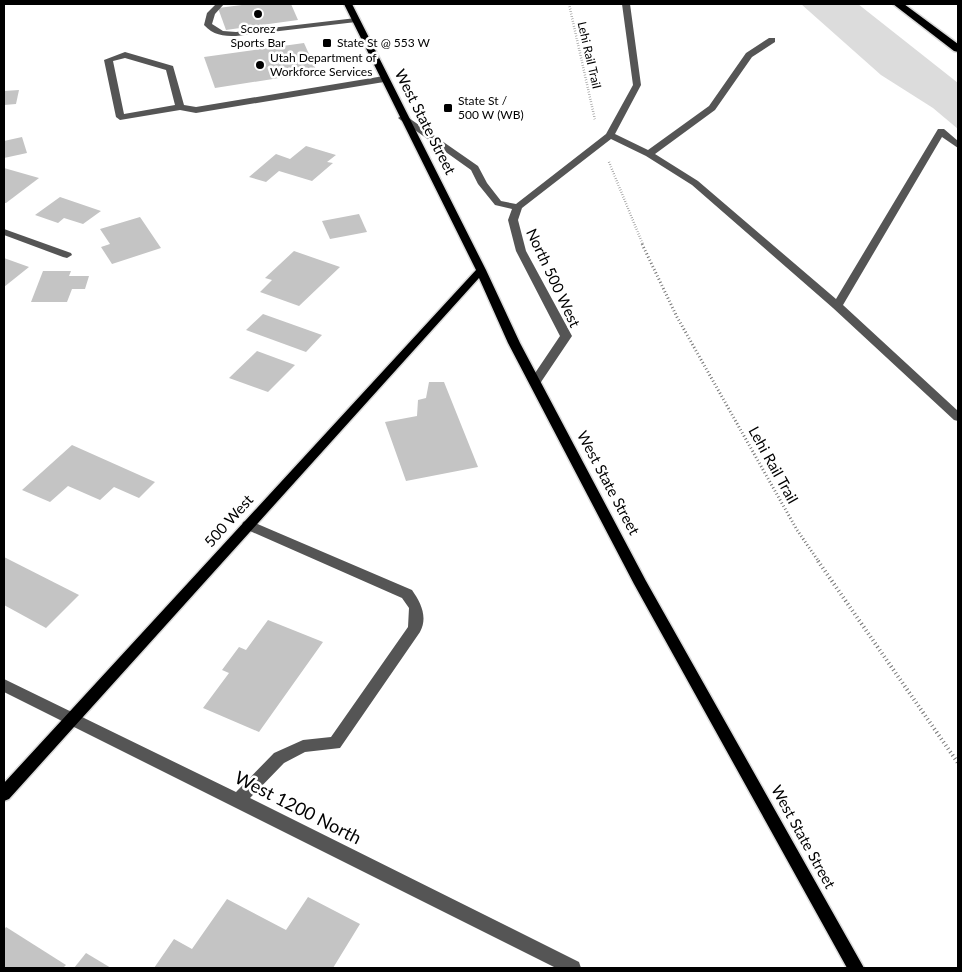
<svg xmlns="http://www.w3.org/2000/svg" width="962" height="972" viewBox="0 0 962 972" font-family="Lato,sans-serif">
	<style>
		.green { fill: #dcdcdc }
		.building { fill: #c4c4c4 }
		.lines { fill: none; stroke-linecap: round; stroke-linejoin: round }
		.major-casing { stroke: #dbdbdb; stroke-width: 3 }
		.highway-casing { stroke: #dbdbdb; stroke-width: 3 }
		.path-far2 { stroke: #777; stroke-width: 2.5; stroke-dasharray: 0.5 2; stroke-linecap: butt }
		.path-far1 { stroke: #777; stroke-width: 3; stroke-dasharray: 1 2.5; stroke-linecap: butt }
		.path { stroke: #777; stroke-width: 4; stroke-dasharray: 1 3; stroke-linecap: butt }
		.minor { fill: #555; fill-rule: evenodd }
		.major { fill: #000; fill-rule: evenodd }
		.highway { fill: #000; fill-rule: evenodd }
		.poi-dot { fill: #000; stroke: #fff; stroke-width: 2 }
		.labels { text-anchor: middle; stroke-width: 5; stroke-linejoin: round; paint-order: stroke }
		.far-poi-label { font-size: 12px; fill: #000; stroke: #fff; text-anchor: start }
		.far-street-label { font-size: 12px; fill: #000; stroke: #fff }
		.street-label { font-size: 15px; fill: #000; stroke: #fff }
		.near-street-label { font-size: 18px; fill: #000; stroke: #fff }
	</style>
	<rect width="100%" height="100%" fill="#fff"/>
	<polygon class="green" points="801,4 858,4 958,83 958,129 933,108 881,75"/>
	<g class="building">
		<polygon points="250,4 291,4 298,20 226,30 218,8"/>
		<polygon points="304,43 317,72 215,88 204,57"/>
		<polygon points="19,90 16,104 4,105 4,91"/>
		<polygon points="22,137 27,153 4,158 4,141"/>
		<polygon points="306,146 336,155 327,162 333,163 312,181 279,171 266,182 249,177 276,154 290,159"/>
		<polygon points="4,168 39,178 6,203 4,203"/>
		<polygon points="60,197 101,211 83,224 64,218 58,223 35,215"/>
		<polygon points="359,214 367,232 330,239 322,221"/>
		<polygon points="140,217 161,248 112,264 101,247 110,244 100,229"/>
		<polygon points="294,251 340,267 299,306 260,292 272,280 265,278"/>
		<polygon points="4,258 29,267 4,287"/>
		<polygon points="43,271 71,271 69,276 89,276 85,289 72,289 67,302 31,302"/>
		<polygon points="263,314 322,335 306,352 246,330"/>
		<polygon points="257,351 295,365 268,392 229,378"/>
		<polygon points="429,382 444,382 478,467 406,481 385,422 417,416 418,400 426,398"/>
		<polygon points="72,445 155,482 139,498 114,487 100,500 68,486 50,502 22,490"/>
		<polygon points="4,557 79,595 46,628 4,605"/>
		<polygon points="268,620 323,642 259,732 203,708 229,673 222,670 239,647 246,650"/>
		<polygon points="308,897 360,924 333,968 154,968 174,939 192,949 227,899 286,930"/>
		<polygon points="6,927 66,965 63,968 4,968 4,930"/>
		<polygon points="86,953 111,968 74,968"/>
	</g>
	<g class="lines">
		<g class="major-casing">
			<polygon id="major" points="344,4 352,4 486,270 520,343 646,581 864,968 847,968 634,584 508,343 479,278 9,799 4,801 4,783 476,270"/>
		</g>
		<g class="highway-casing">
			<polygon id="highway" points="893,4 904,4 958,44 958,52 954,51"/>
		</g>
		<g class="path-far2">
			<polyline points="569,4 595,120"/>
			<polyline points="609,162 643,245"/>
		</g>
		<polyline class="path-far1" points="642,244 677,317 797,530 819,562"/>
		<polyline class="path" points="818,561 958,763"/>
		<g class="minor">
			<path d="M216,4H224L215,14L212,24L223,31L236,32L356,18L360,20L356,22L236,36C223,36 213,35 204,25L207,13Z"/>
			<polygon points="622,4 630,4 641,85 615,134 648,150 709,106 746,53 769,38 775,38 775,42 752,57 715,110 655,154 698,181 836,299 938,129 944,129 958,141 958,148 942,137 843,305 958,411 958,421 954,420 833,308 692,185 646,156 611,139 522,208 518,220 526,251 572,336 539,385 531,385 529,382 560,336 516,251 508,220 512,209 495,205 478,184 471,170 398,118 403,115 406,116 478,166 487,183 501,201 516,204 606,134 633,85"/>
			<path d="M125,52L173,66L184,105L196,107L384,76L388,79L384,82L196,113L180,110L120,120L116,117L104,60ZM125,58L166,70L175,105L124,114L113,61Z"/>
			<polygon points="4,229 71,253 72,255 67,258 63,257 4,235"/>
			<path d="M248,520L412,590C421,603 428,617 420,632L340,748L305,752L284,763L250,798L579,962L581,968H556L4,692V679L236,792L274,753L303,740L331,737L408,627L409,608L402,598L243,528L242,525L243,522Z"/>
		</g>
		<use href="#major" class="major"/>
		<use href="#highway" class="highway"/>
	</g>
	<g class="poi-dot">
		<circle cx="258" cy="14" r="5"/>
		<rect x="322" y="38" width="10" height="10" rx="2.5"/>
		<circle cx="260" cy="65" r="5"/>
		<rect x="443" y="103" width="10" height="10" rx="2.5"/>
	</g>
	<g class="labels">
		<g class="far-poi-label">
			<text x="258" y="33" text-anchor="middle">Scorez<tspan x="258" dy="14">Sports Bar</tspan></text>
			<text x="337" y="47">State St @ 553 W</text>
			<text x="270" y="62">Utah Department of<tspan x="270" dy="14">Workforce Services</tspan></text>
			<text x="458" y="105">State St /<tspan x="458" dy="14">500 W (WB)</tspan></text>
		</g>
		<g class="far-street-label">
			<text transform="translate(589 55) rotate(77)" y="4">Lehi Rail Trail</text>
		</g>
		<g class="street-label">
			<text transform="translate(425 122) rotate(63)" y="5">West State Street</text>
			<text transform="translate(553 278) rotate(65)" y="5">North 500 West</text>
			<text transform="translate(773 465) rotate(61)" y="5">Lehi Rail Trail</text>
			<text transform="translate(608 483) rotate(62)" y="5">West State Street</text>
			<text transform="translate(229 521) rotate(-48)" y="5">500 West</text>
			<text transform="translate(803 837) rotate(61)" y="5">West State Street</text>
		</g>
		<g class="near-street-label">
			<text transform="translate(298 808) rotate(27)" y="6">West 1200 North</text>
		</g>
	</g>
	<rect width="962" height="972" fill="none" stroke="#000000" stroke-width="10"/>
</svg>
